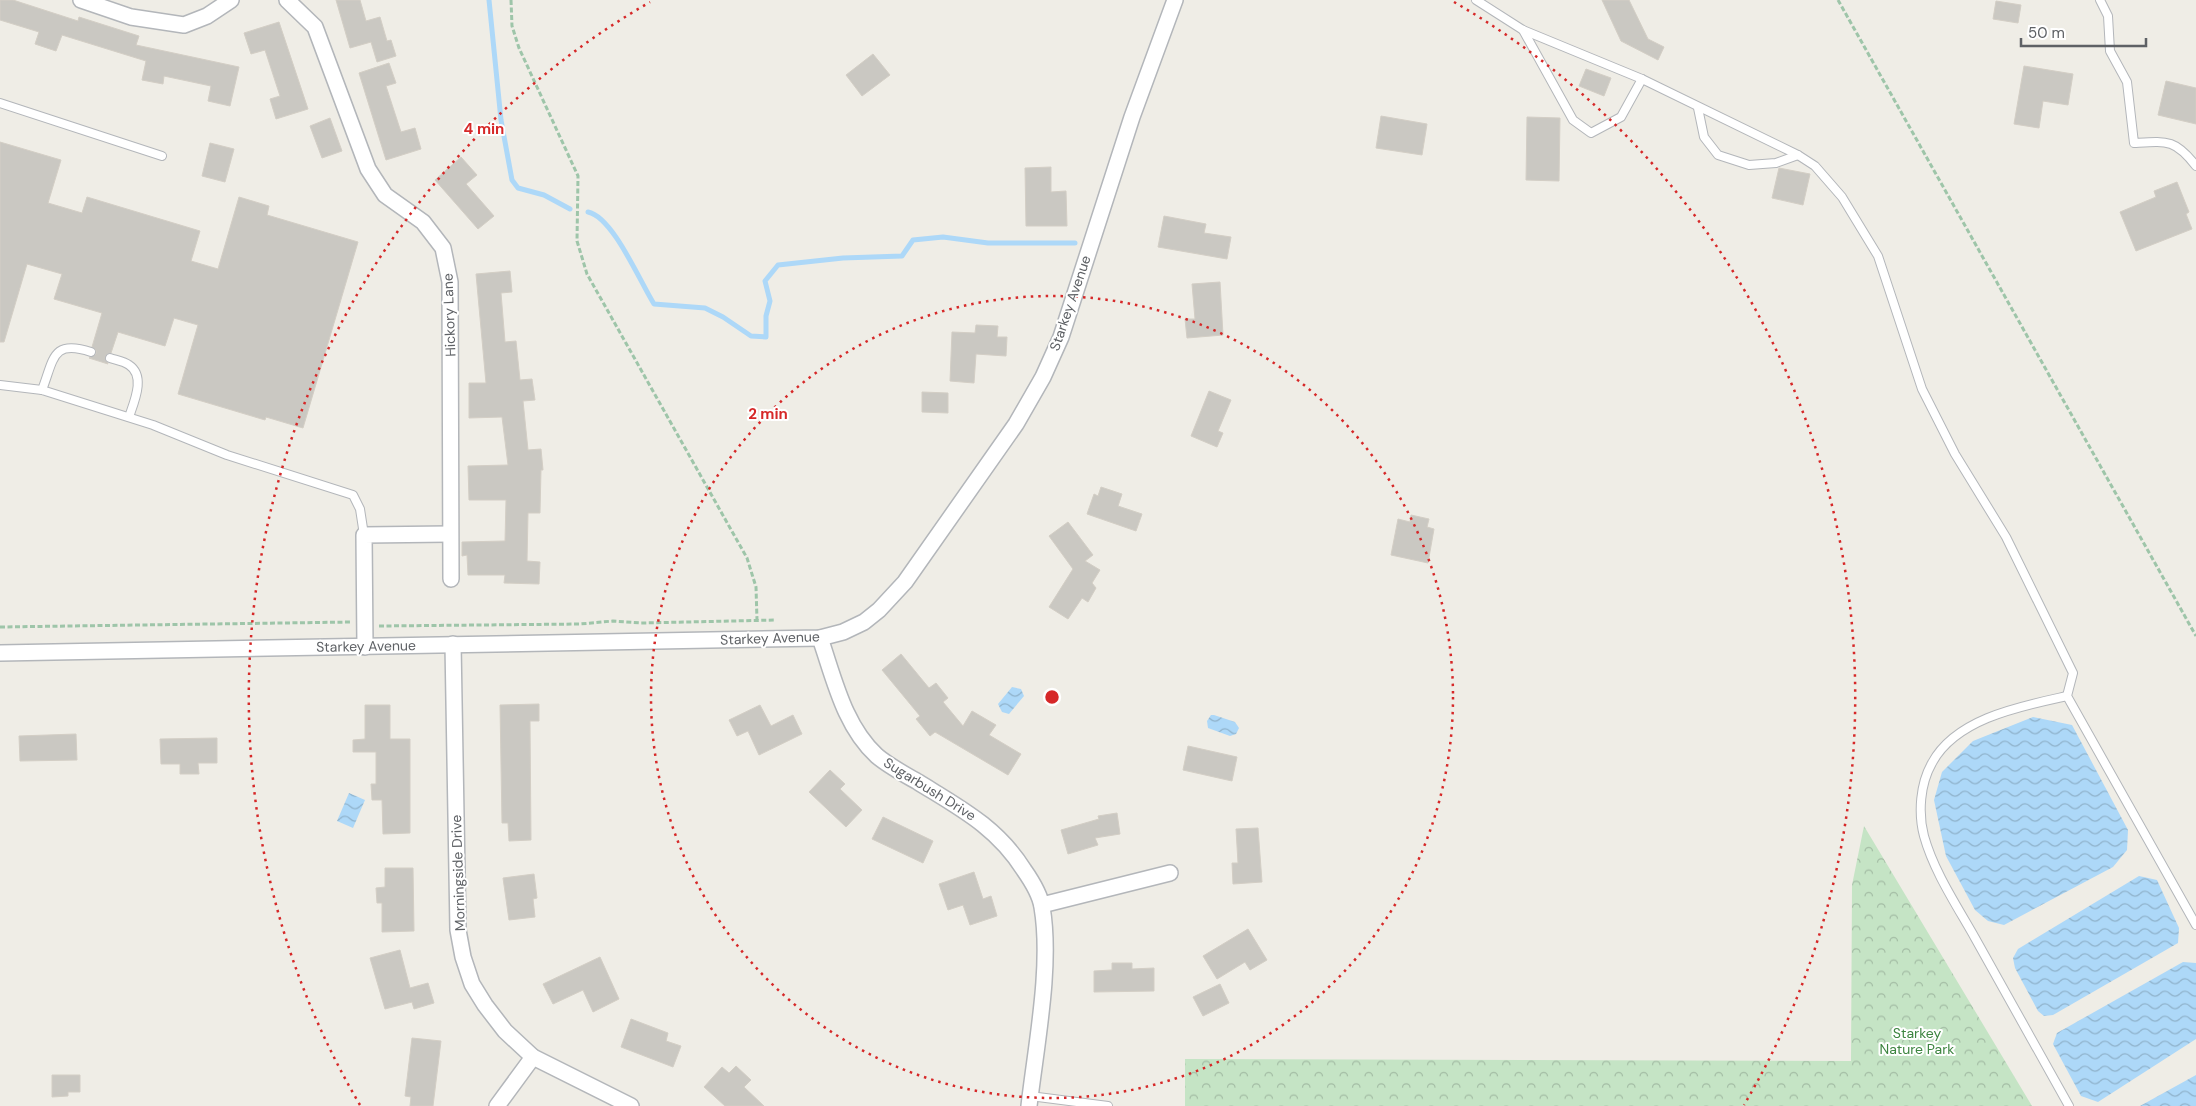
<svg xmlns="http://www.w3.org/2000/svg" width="2196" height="1106" viewBox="0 0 2196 1106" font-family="'DM Sans',sans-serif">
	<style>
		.forest { fill: url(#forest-crowns) }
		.water { fill: url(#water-waves) }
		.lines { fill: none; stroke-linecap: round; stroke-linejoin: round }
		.stream { stroke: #add8f8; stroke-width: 5 }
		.building { fill: #cac8c2; stroke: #d3cec5 }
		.lane-casing { stroke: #b3b6ba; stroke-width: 10 }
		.street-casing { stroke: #b3b6ba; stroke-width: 18 }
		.path { stroke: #9ec5a9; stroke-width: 3; stroke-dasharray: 5 2.5; stroke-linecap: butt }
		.lane { stroke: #fff; stroke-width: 8 }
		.street { stroke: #fff; stroke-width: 15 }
		.ring { fill: none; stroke: #d62828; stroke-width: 2.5; stroke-dasharray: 2.5 5 }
		.labels { text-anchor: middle; stroke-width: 4; stroke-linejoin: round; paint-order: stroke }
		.street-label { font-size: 14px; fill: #5e6165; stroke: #fff }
		.park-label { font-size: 14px; fill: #3d8540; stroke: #fff }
		.centre { fill: #d62828; stroke: #fff; stroke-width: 2.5 }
		.ring-label { font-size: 15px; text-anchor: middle; font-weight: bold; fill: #d62828; stroke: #fff; stroke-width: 4; stroke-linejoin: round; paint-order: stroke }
	</style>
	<defs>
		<pattern id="forest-crowns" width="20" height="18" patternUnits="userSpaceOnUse" patternTransform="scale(1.25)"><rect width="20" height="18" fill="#c5e4c5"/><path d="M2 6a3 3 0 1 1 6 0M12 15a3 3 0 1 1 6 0" fill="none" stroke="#a3bca4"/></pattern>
		<pattern id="water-waves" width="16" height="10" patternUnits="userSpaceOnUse" patternTransform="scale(1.25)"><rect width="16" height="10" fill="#add8f8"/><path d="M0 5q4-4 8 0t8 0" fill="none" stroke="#90b3cc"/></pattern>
	</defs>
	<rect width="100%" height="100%" fill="#efede6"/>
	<polygon class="forest" points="1864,826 2032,1106 1185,1106 1185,1059 1851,1061 1852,885"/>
	<g class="water">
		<polygon points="1012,687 1021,689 1024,696 1009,714 1002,712 998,704"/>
		<polygon points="1211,715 1214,715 1235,722 1239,728 1236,734 1230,736 1208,728 1207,721"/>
		<polygon points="2033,717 2072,725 2128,830 2127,850 2113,867 2004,925 1988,921 1975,910 1946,856 1934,800 1942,772 1973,741"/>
		<polygon points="349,793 365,800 353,828 337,821"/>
		<polygon points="2139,876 2157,880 2179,928 2178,943 2053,1015 2044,1016 2038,1011 2015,968 2013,958 2018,949"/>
		<polygon points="2183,962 2196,963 2196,1039 2098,1102 2081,1096 2053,1044 2057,1033"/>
		<polygon points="2196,1075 2196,1106 2140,1106"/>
	</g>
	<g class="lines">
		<g class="stream">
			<polyline points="489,0 501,120 512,180 518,188 544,195 570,209"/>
			<path d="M588,212C613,217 640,282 654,304L705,308L723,317L751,336L766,337V316L770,301L765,281L778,265L843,258L902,256L913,240L943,237L988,243H1075"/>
		</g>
	</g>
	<g class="building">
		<polygon points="0,0 13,0 78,21 79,17 139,36 136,45 239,67 230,106 208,101 211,86 164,76 163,84 142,80 146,61 62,35 56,51 35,44 39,32 0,20"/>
		<polygon points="336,0 360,0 366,21 380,17 387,41 391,40 396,56 377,62 371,42 350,48"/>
		<polygon points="1602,0 1629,0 1648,39 1664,47 1658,60 1621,41"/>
		<polygon points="1996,1 2021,5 2018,23 1993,19"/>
		<polygon points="279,22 308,109 276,119 270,99 280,96 265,50 251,54 244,33"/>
		<polygon points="873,54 890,75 862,96 846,75"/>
		<polygon points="389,63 396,83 386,86 401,132 415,128 421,149 386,160 359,73"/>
		<polygon points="2024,66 2073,74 2068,105 2043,101 2039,128 2014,124"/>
		<polygon points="1586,69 1611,78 1604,96 1579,86"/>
		<polygon points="2166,81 2196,88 2196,124 2158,115"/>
		<polygon points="1381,116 1427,124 1422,155 1376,148"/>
		<polygon points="1527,117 1560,118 1559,181 1526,180"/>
		<polygon points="330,118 342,151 322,158 310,126"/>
		<polygon points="0,142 61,160 48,203 82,213 87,197 200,231 191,261 218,269 239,197 269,206 267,215 358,242 303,428 266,417 265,420 178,394 198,325 174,318 165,346 118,332 111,353 107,354 105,357 108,364 89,358 96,354 96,350 92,347 102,313 54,299 62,274 27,264 4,342 0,342"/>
		<polygon points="210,143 234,149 225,182 202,176"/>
		<polygon points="461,157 477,175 466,184 494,216 478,229 435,180"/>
		<polygon points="1051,167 1051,192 1066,191 1067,226 1026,226 1025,168"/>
		<polygon points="1779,168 1810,174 1803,205 1772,198"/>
		<polygon points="2177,182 2189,212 2186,214 2192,229 2136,251 2120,212 2156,197 2154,191"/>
		<polygon points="1164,216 1206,224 1204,233 1231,237 1227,259 1158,247"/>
		<polygon points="510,271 512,292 501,293 505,342 516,341 520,380 532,379 535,400 523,401 528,450 541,449 543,470 541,470 540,513 528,513 527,561 540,562 539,584 504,583 505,575 468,575 467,555 462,556 462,542 505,541 506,500 469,500 468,466 508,465 502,417 469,418 469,383 486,383 476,274"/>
		<polygon points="1220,282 1223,335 1187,338 1185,319 1195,319 1192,284"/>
		<polygon points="976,325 998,326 997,337 1007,337 1006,356 976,354 974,383 950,381 952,332 975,333"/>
		<polygon points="1209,391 1231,400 1218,431 1223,433 1217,447 1191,436"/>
		<polygon points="922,392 948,393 948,413 922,412"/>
		<polygon points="1101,487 1122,494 1118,506 1142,514 1136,531 1087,514 1094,494 1098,496"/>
		<polygon points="1411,515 1429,519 1427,527 1434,529 1428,563 1391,555 1398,519 1410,522"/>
		<polygon points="1068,522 1093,555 1085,561 1100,570 1092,583 1096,588 1088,602 1082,598 1068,619 1049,607 1073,569 1049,536"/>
		<polygon points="901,654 929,688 936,683 948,698 943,702 963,726 972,711 996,725 989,735 1021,754 1008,775 935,732 930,736 916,719 920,716 882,670"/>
		<polygon points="539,704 539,721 530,721 531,840 509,841 508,823 502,823 500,705"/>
		<polygon points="365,705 390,705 390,739 410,739 410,833 383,834 382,800 372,800 371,784 376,784 376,752 353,752 353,740 365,739"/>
		<polygon points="760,705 771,726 793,715 802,734 759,755 748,731 737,736 729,720"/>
		<polygon points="76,734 77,760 20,761 19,736"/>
		<polygon points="217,738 217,763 198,763 199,774 180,774 180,764 161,764 160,739"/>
		<polygon points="1188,746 1237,757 1232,781 1183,770"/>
		<polygon points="830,770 845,784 840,789 862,810 846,827 809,792"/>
		<polygon points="1117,813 1120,834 1095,838 1098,845 1068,854 1061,830 1099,819 1098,816"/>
		<polygon points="883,817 933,841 923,863 872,839"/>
		<polygon points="1258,828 1262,882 1233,884 1232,863 1238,863 1236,829"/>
		<polygon points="385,868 413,868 414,931 382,932 382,903 377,903 376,888 385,887"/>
		<polygon points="974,872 983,899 991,896 997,916 970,925 963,905 948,910 939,884"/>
		<polygon points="534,874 537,898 533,899 535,917 509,920 503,878"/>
		<polygon points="1248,929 1267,960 1250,970 1245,962 1217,979 1203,956"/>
		<polygon points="400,950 410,988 428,983 434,1003 414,1009 412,1002 385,1009 370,958"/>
		<polygon points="600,957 619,999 593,1012 583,990 553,1004 543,984"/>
		<polygon points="1112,963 1132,963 1132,969 1154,968 1154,991 1094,992 1094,971 1112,970"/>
		<polygon points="1220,984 1229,1003 1203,1016 1193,997"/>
		<polygon points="631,1019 668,1033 666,1041 681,1046 673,1067 621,1047"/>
		<polygon points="412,1038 441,1041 433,1106 410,1106 411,1097 405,1096"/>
		<polygon points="736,1066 751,1080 744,1087 764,1106 725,1106 704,1087 722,1067 729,1073"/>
		<polygon points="52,1075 80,1075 80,1092 68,1092 68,1096 52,1097"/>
	</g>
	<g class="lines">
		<g class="lane-casing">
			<g id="lane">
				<polyline points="1476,0 1523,30 1642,79 1798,155 1815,166 1842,197 1878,256 1922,389 1955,454 2006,537 2073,673 2067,696 2196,925"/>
				<path d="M2100,0L2108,16L2110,51L2127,82L2134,143C2167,141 2175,139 2196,166"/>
				<polyline points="1523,30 1573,120 1591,133 1621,117 1642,79"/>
				<polyline points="0,103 162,156"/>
				<polyline points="1698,108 1704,137 1718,155 1749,165 1776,163 1798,155"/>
				<path d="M110,358C116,360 124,361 129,365C146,376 134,402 129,417"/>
				<polyline points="0,385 42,390 153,425 227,455 353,495 360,509 364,535"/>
				<path d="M42,390C54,359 52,339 91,352"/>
				<path d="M2067,696C2022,706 1956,718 1932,763C1920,784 1918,813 1924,836C1934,872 1957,906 1975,938C2006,994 2038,1050 2069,1106"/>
				<polyline points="1030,1096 1108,1106"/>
			</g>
		</g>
		<g class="street-casing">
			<g id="street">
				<polyline points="81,0 131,17 184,25 207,16 231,0"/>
				<polyline points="287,0 315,27 368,169 385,195 423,222 443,248 450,282 451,579"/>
				<path d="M820,638C834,678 844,726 877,756C889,766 904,774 918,782C960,808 997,827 1024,870C1031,880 1040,894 1042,907C1052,966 1036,1045 1029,1106"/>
				<polyline points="453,644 458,930 463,957 472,984 485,1005 505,1031 533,1057 631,1106"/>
				<polyline points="365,647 364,535 450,534"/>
				<polyline points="0,653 820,638 843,632 864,622 879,610 905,582 1016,424 1043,377 1061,337 1132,117 1175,0"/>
				<polyline points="1042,905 1170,873"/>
				<polyline points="497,1106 533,1057"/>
			</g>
		</g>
		<g class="path">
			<polyline points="511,0 512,26 519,48 578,176 577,241 587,274 747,558 756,587 757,620"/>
			<polyline points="1838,0 2196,636"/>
			<polyline points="379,626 580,624 613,621 641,623 776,620"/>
			<polyline points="0,627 352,622"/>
		</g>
		<use href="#lane" class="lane"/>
		<use href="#street" class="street"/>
	</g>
	<g class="ring">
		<circle cx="1052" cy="697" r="401"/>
		<path d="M360 1105A803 803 0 0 1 650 2M1454 2A803 803 0 0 1 1744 1105"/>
	</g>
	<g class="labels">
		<g class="street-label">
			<text transform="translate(1070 303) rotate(-71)" y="5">Starkey Avenue</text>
			<text transform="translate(449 315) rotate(-92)" y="5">Hickory Lane</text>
			<text transform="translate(770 638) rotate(-2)" y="5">Starkey Avenue</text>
			<text transform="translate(366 646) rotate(-1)" y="5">Starkey Avenue</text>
			<text transform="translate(930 789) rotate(32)" y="5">Sugarbush Drive</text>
			<text transform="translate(458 873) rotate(-92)" y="5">Morningside Drive</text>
		</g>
		<g class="park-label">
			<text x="1917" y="1038">Starkey<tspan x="1917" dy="16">Nature Park</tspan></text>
		</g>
	</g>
	<circle cx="1052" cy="697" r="8" class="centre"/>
	<g class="ring-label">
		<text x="484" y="134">4 min</text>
		<text x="768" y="419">2 min</text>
	</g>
	<path d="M2021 38v8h125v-8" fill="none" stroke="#5e6165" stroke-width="2.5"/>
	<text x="2028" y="38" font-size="15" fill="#5e6165" stroke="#ffffff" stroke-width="4" paint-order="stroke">50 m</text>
</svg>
